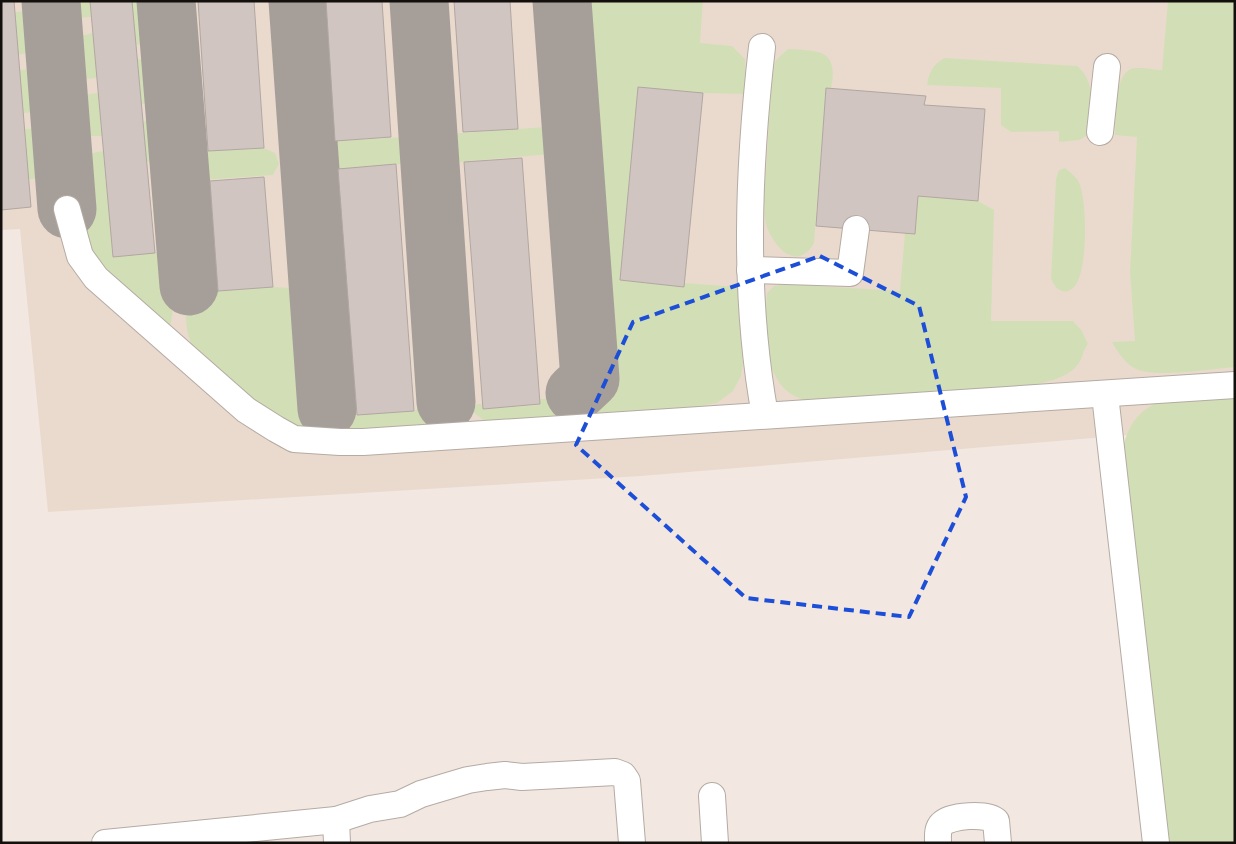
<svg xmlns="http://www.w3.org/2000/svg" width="1236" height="844" viewBox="0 0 1236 844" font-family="'Fira Sans Condensed',sans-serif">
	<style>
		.built { fill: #eadacd }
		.green { fill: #d2dfb6 }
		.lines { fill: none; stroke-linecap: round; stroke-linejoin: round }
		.taxiway { stroke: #a69f99; stroke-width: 59 }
		.building { fill: #d1c5c1; stroke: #b1a6a1 }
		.minor-casing { stroke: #b4aba3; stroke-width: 28 }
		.minor { stroke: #fff; stroke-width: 26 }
		.marked { fill: none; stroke: #1d4ed8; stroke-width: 4; stroke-dasharray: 10 6; stroke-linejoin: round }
	</style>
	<rect width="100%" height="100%" fill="#f2e8e1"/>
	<polygon class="built" points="1,1 1235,1 1235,426 641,476 48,512 20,229 1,230"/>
	<g class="green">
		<polygon points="64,1 90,1 91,17 79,18 69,15"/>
		<path d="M132,1H149L157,10C158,29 158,44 136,45Z"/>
		<polygon points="587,1 703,1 700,43 732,46 745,59 746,94 703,93 638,87 620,280 684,287 685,283 738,287 743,363 741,376 733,391 717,403 688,408 592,416 585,413 582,396 613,393"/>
		<path d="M1168,1H1235V367C1210,369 1154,379 1134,368C1125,363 1117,351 1112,342L1135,341L1130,272L1137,137L1115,135C1116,120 1114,75 1131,69C1139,66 1154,70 1162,70Z"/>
		<polygon points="29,11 38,13 42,21 42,46 38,50 18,55 15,12"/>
		<polygon points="93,33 97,78 84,79 71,71 67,45 75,37"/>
		<path d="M788,49C820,51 839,49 831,89H826L814,243C799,269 779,253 769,232C764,223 765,212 764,201L772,75L776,60Z"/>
		<path d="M944,58L1077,66C1096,80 1094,115 1088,135L1079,140L1059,142V131L1011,132L1001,125V88L927,85C929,72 933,65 944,58Z"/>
		<path d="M137,59L154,60C170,73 165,104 142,104Z"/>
		<path d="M38,69L44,74C48,96 52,113 23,113L19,70Z"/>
		<polygon points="98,93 102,136 82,136 73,128 72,103 82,95"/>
		<path d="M150,120L162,125C169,141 168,162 147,162L143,121Z"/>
		<polygon points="558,126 561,153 450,163 446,158 444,140 448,134"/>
		<path d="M42,128L48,130C52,138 52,145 52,153C54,175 51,179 29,179L25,129Z"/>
		<polygon points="405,137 414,140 419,147 418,156 412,163 338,169 330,168 325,161 328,148 335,141"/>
		<path d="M264,148L275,153L279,164L273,175L203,180C198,168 201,162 208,151Z"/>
		<path d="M103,151L113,257C128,257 153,248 167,255C182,262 172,315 170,329L93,265L78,213L82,209C79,181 66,156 103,151Z"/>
		<path d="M1065,168C1071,173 1078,178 1080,185C1087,207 1087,257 1079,278C1073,296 1057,296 1051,278L1056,179L1059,170Z"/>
		<path d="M918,196L978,201L994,210L991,321H1073L1082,331L1088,344C1083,350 1083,357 1079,363C1069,378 1047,382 1031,385L813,403C806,400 797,398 791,394C761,373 765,326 767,293L774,286L785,284L900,291L905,233L915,234Z"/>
		<path d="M273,287L292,288L295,292L306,415L311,420L310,427L306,430L274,421L194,350C186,334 179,303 199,292Z"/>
		<path d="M1235,394V843H1168L1124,444C1138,389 1189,397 1235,394Z"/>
		<polygon points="567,398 567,407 557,416 485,421 474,413 474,408 477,404 482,404 483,409 540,405 540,399"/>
		<polygon points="443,406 457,408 460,413 459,420 453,424 395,436 328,429 328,417 414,411 419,408"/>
	</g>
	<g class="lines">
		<g class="taxiway">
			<polyline points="51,1 67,209"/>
			<polyline points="166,1 189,286"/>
			<polyline points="298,1 327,409"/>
			<polyline points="419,1 446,402"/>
			<polyline points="562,1 590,379 575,393"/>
		</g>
	</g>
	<g class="building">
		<polygon points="1,1 14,1 31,207 1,210"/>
		<polygon points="90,1 132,1 155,253 113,257"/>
		<polygon points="198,1 254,1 264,148 208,151"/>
		<polygon points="326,1 382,1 391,137 335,141"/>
		<polygon points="454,1 510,1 518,129 463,132"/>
		<polygon points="638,87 703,93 684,287 620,280"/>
		<polygon points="826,88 926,96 924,105 985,109 978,201 918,196 915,234 816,226"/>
		<polygon points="522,158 540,404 483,409 464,162"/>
		<polygon points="396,164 414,411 357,415 338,169"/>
		<polygon points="264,177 273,287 218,291 210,181"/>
	</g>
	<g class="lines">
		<g class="minor-casing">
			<g id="minor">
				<path d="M762,47C748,169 743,295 765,415"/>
				<polyline points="1100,132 1107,67"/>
				<polyline points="67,209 80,256 96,278 246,410 276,429 294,439 340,442 363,442 1235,385"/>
				<polyline points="750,270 850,273 856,229"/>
				<polyline points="1105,395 1156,843"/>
				<polyline points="712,796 715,843"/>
				<polyline points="336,820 370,809 400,804 421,794 468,780 487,777 505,775 522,777 615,772 623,775 627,781 632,843"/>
				<polyline points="105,843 336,820 337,843"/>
				<path d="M938,843C938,836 937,829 942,824C950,815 988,813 996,821L998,843"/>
			</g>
		</g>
		<use href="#minor" class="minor"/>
	</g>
	<path class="marked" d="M820,256L919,306L966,497L909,617L746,598L576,445L633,322Z"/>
	<rect width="1236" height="844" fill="none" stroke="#120f0c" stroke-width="5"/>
</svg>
